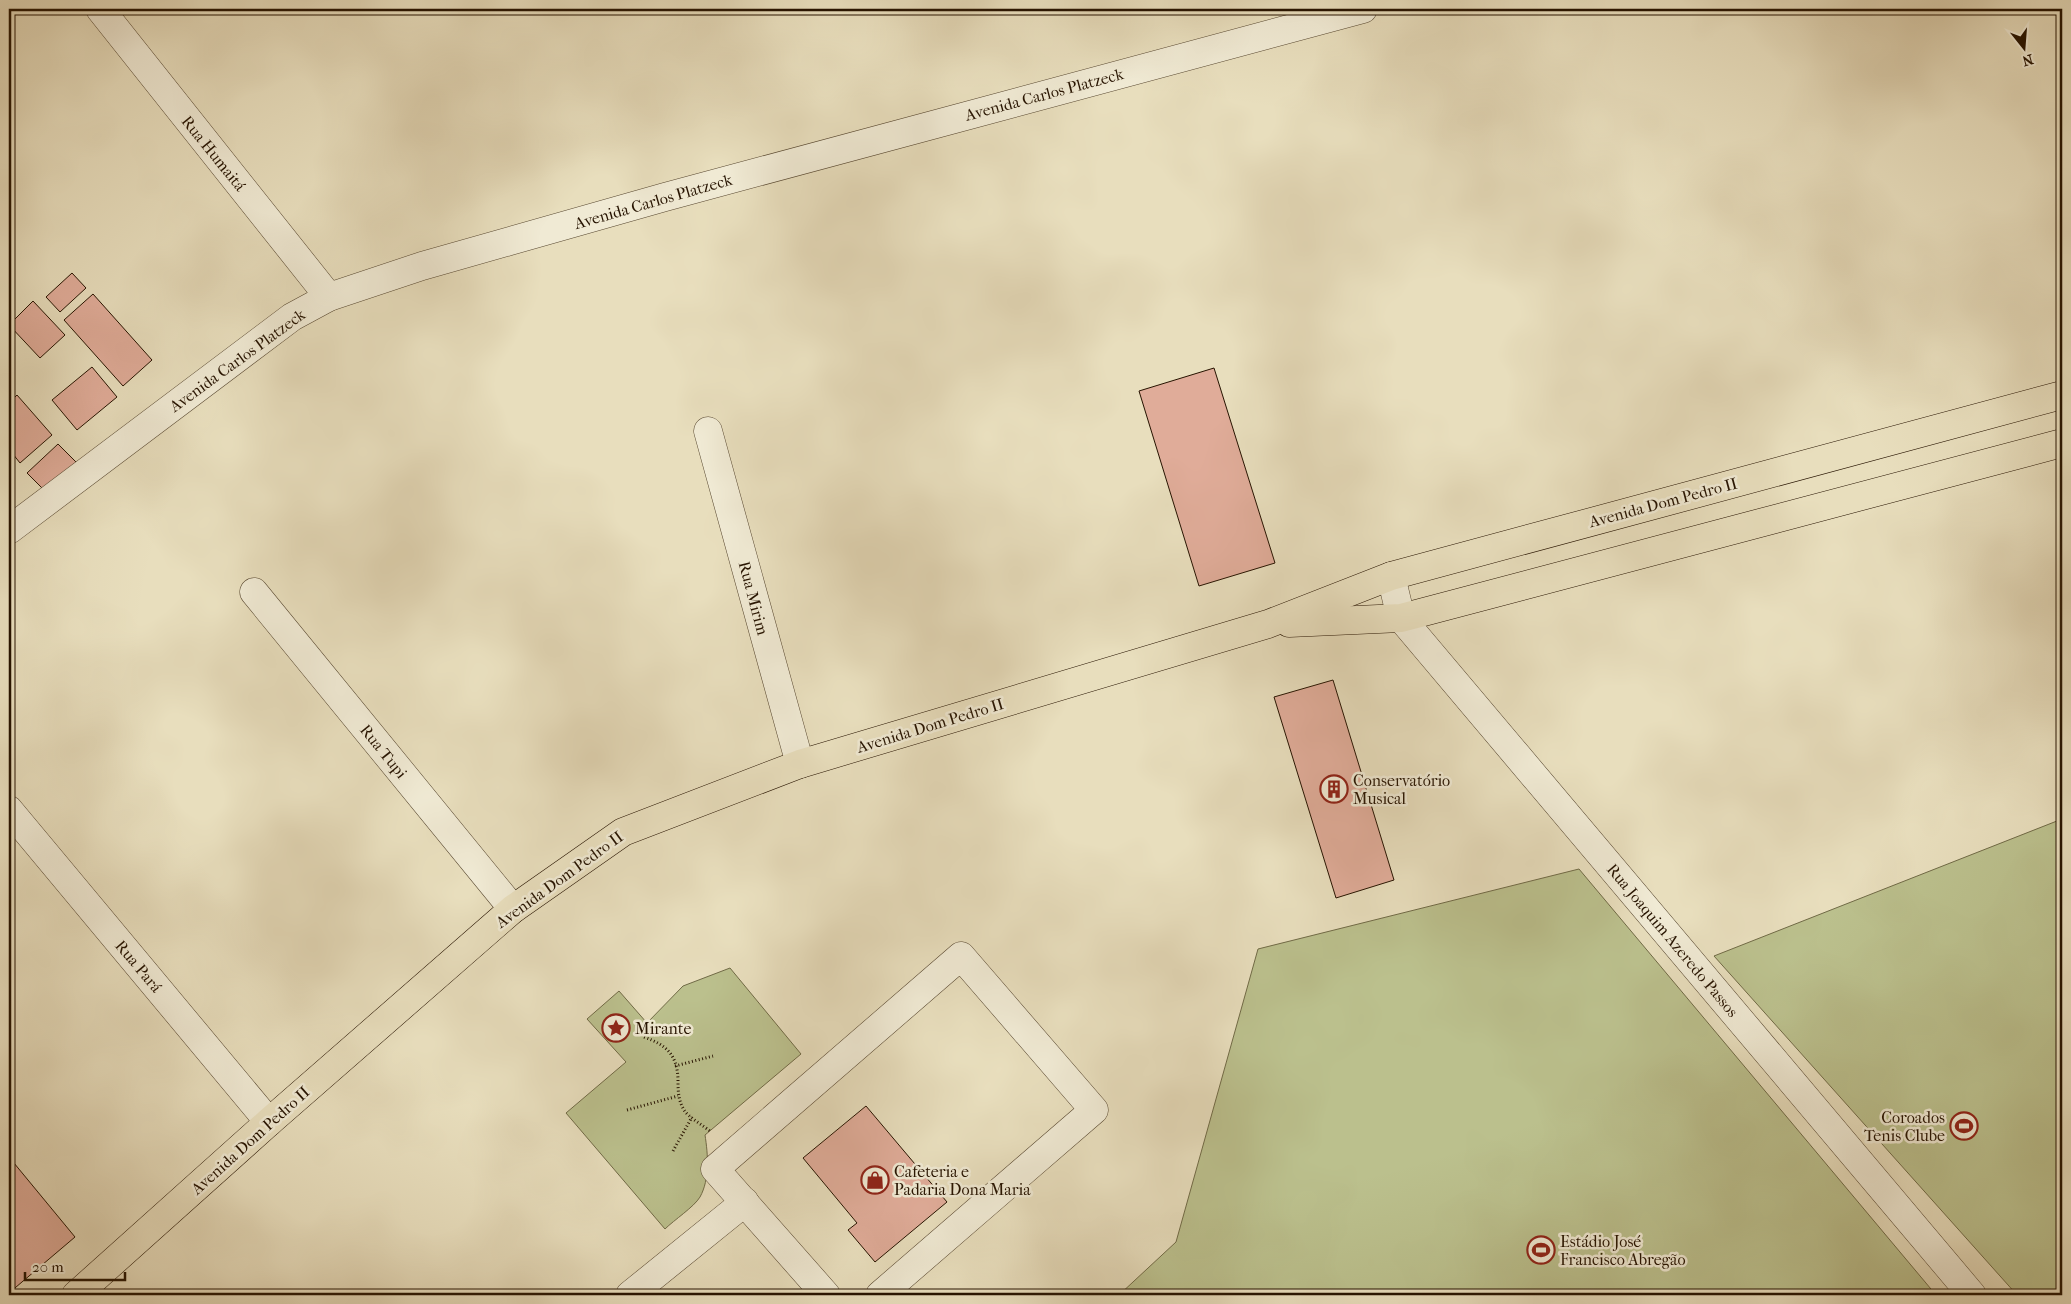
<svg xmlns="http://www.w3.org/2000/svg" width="2071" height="1304" viewBox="0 0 2071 1304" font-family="'IM FELL French Canon',serif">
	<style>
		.park { fill: #bbc08d; stroke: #706a46 }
		.building { fill: #e0ac99; stroke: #261300 }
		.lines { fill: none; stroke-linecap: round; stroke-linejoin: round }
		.minor-casing { stroke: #56462f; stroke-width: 29 }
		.major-casing { stroke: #261300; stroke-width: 29 }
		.path { stroke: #261300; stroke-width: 3; stroke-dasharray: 1 2.5; stroke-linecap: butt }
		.minor { stroke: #f0ead4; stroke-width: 28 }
		.major { stroke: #e8debd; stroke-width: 28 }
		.labels { text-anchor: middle; stroke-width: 5; stroke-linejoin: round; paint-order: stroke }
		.street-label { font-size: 16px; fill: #261300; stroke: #f0ead4 }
		.poi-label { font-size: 16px; fill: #261300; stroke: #f0ead4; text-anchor: start }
	</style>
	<rect width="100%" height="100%" fill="#e8debd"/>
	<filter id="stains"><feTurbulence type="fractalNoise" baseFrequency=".004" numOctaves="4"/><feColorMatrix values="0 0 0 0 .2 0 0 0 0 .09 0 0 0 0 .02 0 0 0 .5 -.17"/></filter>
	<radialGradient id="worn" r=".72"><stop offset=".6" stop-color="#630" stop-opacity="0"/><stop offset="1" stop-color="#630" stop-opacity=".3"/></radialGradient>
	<g class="park">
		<polygon points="2062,819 2062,1295 2017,1295 1714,956"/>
		<polygon points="1579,869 1936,1295 1119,1295 1176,1242 1258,949"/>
		<path d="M730,968L801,1054L705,1135C708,1154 710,1179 700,1197C694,1207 674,1220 665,1229L566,1113L626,1062L587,1019L619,991L647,1023L683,986Z"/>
	</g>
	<g class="building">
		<polygon points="72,273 86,288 60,312 46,297"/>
		<polygon points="93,294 152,360 123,386 64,320"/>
		<polygon points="33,301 65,335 40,358 9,325"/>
		<polygon points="92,367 117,397 77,430 52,400"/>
		<polygon points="1214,368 1275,563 1199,586 1139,391"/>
		<polygon points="17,395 52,435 20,463 9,449 9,403"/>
		<polygon points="58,444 78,464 47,493 27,473"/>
		<polygon points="1333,680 1394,880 1336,898 1274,697"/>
		<polygon points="866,1106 947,1202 875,1262 848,1230 857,1223 803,1158"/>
		<polygon points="9,1157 75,1237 9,1293"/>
	</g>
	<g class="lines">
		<g class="minor-casing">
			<g id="minor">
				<polyline points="100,9 329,297"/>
				<polyline points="708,431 800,764"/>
				<polyline points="9,530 292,317 329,297 422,266 665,197 1363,9"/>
				<polyline points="1391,576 1401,618 1972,1295"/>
				<polyline points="254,592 513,909"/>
				<polyline points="9,810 269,1122"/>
				<polyline points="630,1295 745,1202"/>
				<polyline points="826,1295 715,1169 961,956 1094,1110 880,1295"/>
			</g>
		</g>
		<g class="major-casing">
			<g id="major">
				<polyline points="1289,623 1401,618 2062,443"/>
				<polyline points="76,1295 269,1122 513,909 623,832 800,764 1268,624 1391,576 2062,395"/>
			</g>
		</g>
		<g class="path">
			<path d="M644,1037C666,1045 677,1054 678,1079C678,1090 678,1100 684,1110C689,1118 703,1125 711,1132"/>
			<polyline points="675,1066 713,1056"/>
			<polyline points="627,1110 678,1096"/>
			<polyline points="673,1151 692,1117"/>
		</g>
		<use href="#minor" class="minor"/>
		<use href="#major" class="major"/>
	</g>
	<defs>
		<g id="building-ring" transform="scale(1.4375)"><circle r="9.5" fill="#f0ead4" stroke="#8f2418" stroke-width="1.5"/><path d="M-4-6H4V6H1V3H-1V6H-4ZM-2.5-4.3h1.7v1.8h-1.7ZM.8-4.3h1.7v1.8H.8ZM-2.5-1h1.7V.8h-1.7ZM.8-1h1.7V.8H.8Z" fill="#8f2418"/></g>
		<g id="sight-ring" transform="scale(1.4375)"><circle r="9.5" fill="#f0ead4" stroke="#8f2418" stroke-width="1.5"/><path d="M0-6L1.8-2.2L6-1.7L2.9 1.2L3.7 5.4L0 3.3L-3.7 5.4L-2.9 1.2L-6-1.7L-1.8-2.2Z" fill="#8f2418"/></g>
		<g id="stadium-ring" transform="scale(1.4375)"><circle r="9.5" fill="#f0ead4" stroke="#8f2418" stroke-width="1.5"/><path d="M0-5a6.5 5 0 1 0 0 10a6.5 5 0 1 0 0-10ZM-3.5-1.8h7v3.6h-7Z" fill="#8f2418"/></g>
		<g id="shop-ring" transform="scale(1.4375)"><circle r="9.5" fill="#f0ead4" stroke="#8f2418" stroke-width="1.5"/><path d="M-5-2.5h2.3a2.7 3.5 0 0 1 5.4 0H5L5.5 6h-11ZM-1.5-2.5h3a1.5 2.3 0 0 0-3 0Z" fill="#8f2418"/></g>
	</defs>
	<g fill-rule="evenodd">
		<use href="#building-ring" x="1334" y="789"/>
		<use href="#sight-ring" x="616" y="1028"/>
		<use href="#stadium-ring" x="1964" y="1126"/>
		<use href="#shop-ring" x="875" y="1180"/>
		<use href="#stadium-ring" x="1541" y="1250"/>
	</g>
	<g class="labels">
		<g class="street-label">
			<text transform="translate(1044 94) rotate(-15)" y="6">Avenida Carlos Platzeck</text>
			<text transform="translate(214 153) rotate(51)" y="6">Rua Humaitá</text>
			<text transform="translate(653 201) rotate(-16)" y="6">Avenida Carlos Platzeck</text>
			<text transform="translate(237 360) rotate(-36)" y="6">Avenida Carlos Platzeck</text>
			<text transform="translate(1663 502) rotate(-15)" y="6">Avenida Dom Pedro II</text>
			<text transform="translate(754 598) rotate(75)" y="6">Rua Mirim</text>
			<text transform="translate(930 725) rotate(-17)" y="6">Avenida Dom Pedro II</text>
			<text transform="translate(384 751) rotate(51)" y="6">Rua Tupi</text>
			<text transform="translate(559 879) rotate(-36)" y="6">Avenida Dom Pedro II</text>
			<text transform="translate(1673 940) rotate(50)" y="6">Rua Joaquim Azeredo Passos</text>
			<text transform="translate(139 966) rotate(50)" y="6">Rua Pará</text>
			<text transform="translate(250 1140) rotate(-42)" y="6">Avenida Dom Pedro II</text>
		</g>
		<g class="poi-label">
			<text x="1353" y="786">Conservatório<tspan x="1353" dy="18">Musical</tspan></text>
			<text x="635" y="1034">Mirante</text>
			<text x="1945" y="1123" text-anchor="end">Coroados<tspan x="1945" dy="18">Tenis Clube</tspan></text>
			<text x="894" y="1177">Cafeteria e<tspan x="894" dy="18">Padaria Dona Maria</tspan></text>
			<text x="1560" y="1247">Estádio José<tspan x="1560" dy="18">Francisco Abregão</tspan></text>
		</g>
	</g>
	<rect width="2071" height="1304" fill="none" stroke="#e8debd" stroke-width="30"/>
	<rect x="10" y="10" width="2051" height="1284" fill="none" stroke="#261300" stroke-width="2.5"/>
	<rect x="15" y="15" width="2041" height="1274" fill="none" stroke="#261300"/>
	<g transform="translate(2024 48) rotate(163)" stroke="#f0ead4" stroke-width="4" paint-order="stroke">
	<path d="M0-4L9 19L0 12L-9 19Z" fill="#261300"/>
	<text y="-8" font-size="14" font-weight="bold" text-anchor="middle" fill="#261300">N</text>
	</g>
	<path d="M25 1272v8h100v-8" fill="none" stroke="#261300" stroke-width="2.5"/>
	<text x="32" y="1272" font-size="15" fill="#261300" stroke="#f0ead4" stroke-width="4" paint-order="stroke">20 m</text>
	<rect width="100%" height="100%" filter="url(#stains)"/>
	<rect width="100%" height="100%" fill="url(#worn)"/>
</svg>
